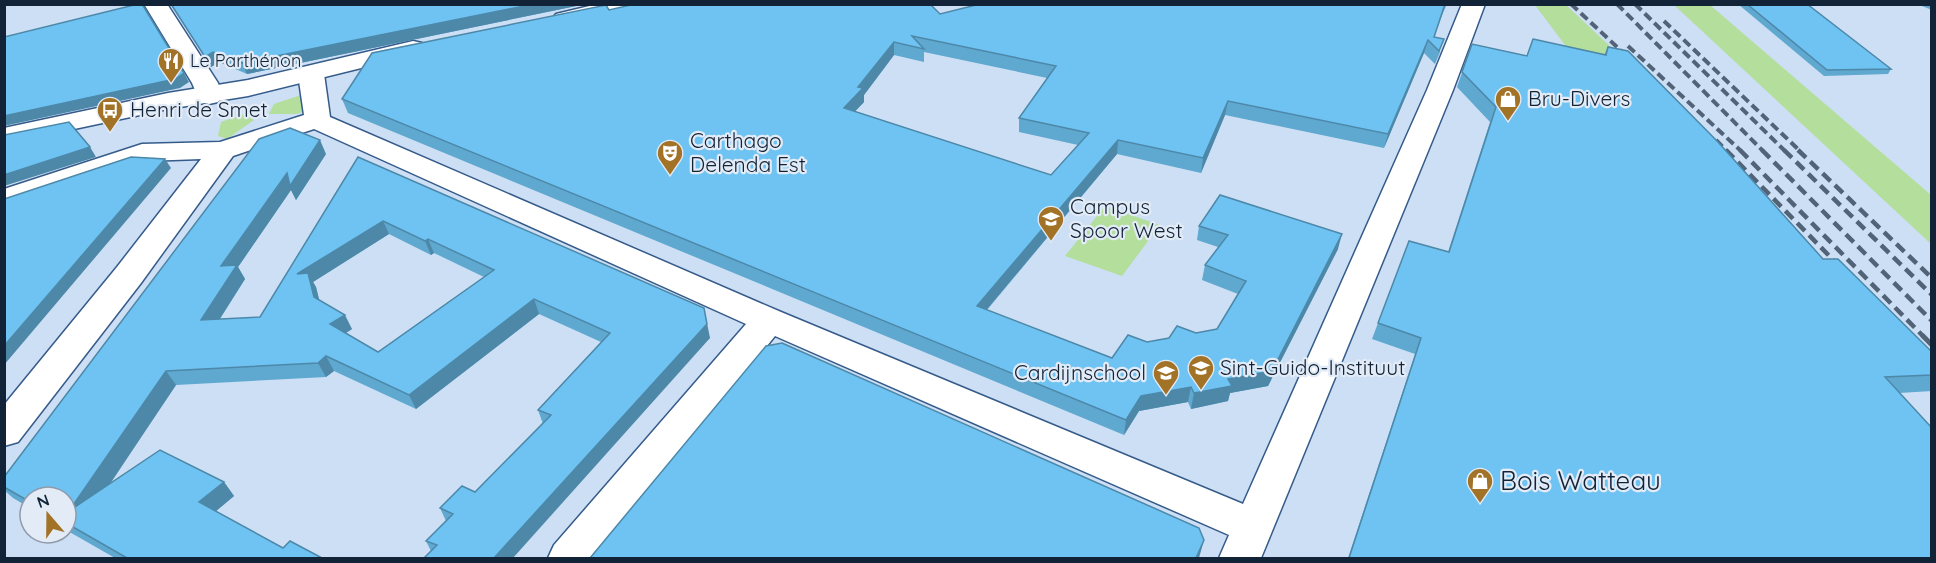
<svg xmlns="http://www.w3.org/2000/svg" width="1936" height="563" viewBox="0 0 1936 563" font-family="Quicksand,sans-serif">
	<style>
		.green { fill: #b3de9b }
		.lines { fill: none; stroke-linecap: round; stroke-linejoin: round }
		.minor-casing { stroke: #355b8a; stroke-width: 3 }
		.major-casing { stroke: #355b8a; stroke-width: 3 }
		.minor { fill: #fff; fill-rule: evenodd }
		.major { fill: #fff; fill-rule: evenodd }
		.rail-far2 { stroke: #526378; stroke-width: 4; stroke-dasharray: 9 4.5; stroke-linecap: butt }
		.rail-far1 { stroke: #526378; stroke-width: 4.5; stroke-dasharray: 11 6; stroke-linecap: butt }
		.rail { stroke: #526378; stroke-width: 5; stroke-dasharray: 14 7; stroke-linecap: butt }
		.wall { fill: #5fa8d0; fill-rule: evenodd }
		.shaded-wall { fill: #4d88a9 }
		.building { fill: #6ec3f2; stroke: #4d88a9; stroke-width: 1.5; fill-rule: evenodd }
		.labels { text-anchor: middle; stroke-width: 4.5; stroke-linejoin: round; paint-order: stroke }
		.far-poi-label { font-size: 18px; fill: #122337; stroke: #e2ebf6; text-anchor: start }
		.poi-label { font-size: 21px; fill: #122337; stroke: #e2ebf6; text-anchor: start }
		.near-poi-label { font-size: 26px; fill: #122337; stroke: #e2ebf6; text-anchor: start }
	</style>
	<rect width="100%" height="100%" fill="#cddff4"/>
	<g class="green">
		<polygon points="1535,5 1566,5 1630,65 1571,53"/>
		<polygon points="1674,5 1710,5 1931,195 1931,244"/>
		<polygon points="304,94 307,111 296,114 269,114 274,104"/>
		<polygon points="244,114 254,120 227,139 218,136 221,122"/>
		<polygon points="1105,206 1160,225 1122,276 1065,256"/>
	</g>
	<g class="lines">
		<g class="minor-casing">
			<g id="minor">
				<polygon points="144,4 167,4 218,83 222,96 218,102 209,104 200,102 192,83"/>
				<polygon points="1462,4 1485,4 1453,90 1261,558 1219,558 1229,535 775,336 594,558 548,558 554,545 746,324 314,129 233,156 141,283 18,442 4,446 4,405 117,267 201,159 145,161 4,208 4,189 142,144 220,142 304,115 298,74 302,69 311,66 320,69 324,74 330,117 781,312 1243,504 1427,90"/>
			</g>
		</g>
		<g class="major-casing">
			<g id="major">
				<polygon points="598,4 643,4 640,9 564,26 556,24 552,19 556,14"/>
				<polygon points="413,41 422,43 425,48 422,53 248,96 168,109 4,144 4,128 168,93 248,80"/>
			</g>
		</g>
		<use href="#minor" class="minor"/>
		<use href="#major" class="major"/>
		<g class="rail-far2">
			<polyline points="1571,4 1631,60"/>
			<polyline points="1617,4 1763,151"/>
			<polyline points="1635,4 1785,151"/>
			<polyline points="1664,21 1800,151"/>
			<polyline points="1628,46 1741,151"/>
			<polyline points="1716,140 1727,151"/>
		</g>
		<g class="rail-far1">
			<polyline points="1726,150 1844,271"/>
			<polyline points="1740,150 1923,336"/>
			<polyline points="1762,150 1932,321"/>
			<polyline points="1784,150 1932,295"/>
			<polyline points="1798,150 1932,278"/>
		</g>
		<polyline class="rail" points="1922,335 1932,345"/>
	</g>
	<g class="wall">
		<polygon points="170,4 586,4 247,74 219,62 211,67"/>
		<path d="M980,4H1447L1443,13L1434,37L1440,52L1435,64L1424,53L1384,148L1225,115L1201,173L1117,154L987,310L1112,358L1147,342L1217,329L1238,294L1202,280L1205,265L1218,247L1197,240L1199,226L1338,249L1268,386L1230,393L1228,401L1191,409L1188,402L1139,411L1124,435L348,113L342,99L609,10L940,14ZM924,52L1047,78L1019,118V132L1078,145L1051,175L855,111L864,102V95L894,55L924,62Z"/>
		<polygon points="1738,4 1807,4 1891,69 1888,74 1824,76"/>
		<polygon points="1917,4 1932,4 1932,10"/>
		<polygon points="1533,39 1604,55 1608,47 1823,259 1932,352 1932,391 1899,393 1932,558 1348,558 1415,354 1372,339 1378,323 1448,252 1490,122 1457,87 1472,44 1527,56"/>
		<path d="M326,154L296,200L291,190L238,267L245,279L220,319L260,317L358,157L710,338L431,551L426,541L446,521L440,508L475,492L543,424L538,410L601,342L539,314L416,409L334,371L326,377L176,385L109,484L224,482L234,496L216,511L283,548L322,558H115L66,530V497H30V508L13,498L4,490V477ZM389,234L431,255L434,253L484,277L378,352L346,333L352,329L319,300L316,287L313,282Z"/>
	</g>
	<g class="shaded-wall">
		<polygon points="534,4 586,4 247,74 242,63"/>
		<polygon points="1428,40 1424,53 1384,148 1388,134"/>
		<polygon points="894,42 894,55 864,95 864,102 846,121 844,108 858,87"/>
		<polygon points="213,52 219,62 211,67 205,57"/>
		<polygon points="184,73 189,82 180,88 4,126 4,116"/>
		<polygon points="1228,101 1225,115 1201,173 1203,158"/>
		<polygon points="320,140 326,154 296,200 291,190 238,267 245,279 210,334 201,320 221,266 287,173"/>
		<polygon points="1118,140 1117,154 977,321 977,306"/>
		<polygon points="90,147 96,157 4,186 4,175"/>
		<polygon points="165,159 171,168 4,365 4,346"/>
		<polygon points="383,221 389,234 313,282 316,287 322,311 297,274"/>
		<polygon points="1342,234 1338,249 1268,386 1230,393 1228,401 1191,409 1194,393"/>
		<polygon points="428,239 434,253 431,255 425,241"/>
		<polygon points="534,299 539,314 416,409 409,395"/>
		<polygon points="704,308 710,338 513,558 494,558"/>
		<polygon points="345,315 352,329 338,338 330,324"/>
		<polygon points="326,356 334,371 326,377 318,363"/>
		<polygon points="166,371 176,385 82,526 69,511"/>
		<polygon points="1191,387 1188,402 1139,411 1124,435 1126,420 1141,396"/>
		<polygon points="224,482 234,496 209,517 199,502"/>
		<polygon points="1204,540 1199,558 1196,558"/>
	</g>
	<g class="building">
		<polygon points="138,4 142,4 184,73 175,79 4,116 4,37"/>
		<polygon points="171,4 534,4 242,63 213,52 205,57"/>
		<path d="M635,4H930L940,14L980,4H1445L1434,37L1444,39L1439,51L1428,40L1388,134L1228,101L1203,158L1118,140L977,306L1112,358L1128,335L1147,342L1169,338L1177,326L1196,333L1217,329L1246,281L1205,265L1228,235L1199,226L1220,195L1342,234L1272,371L1228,379L1232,386L1194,393L1191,387L1141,396L1126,420L342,99L372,53L606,5L609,10ZM912,36L1056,66L1019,118L1089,133L1051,175L844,108L863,88L858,87L894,42L924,49Z"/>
		<polygon points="1747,4 1807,4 1891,69 1827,70"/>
		<polygon points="1533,39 1606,55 1608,47 1628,51 1718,142 1823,259 1838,259 1932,352 1932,375 1885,377 1932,428 1932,558 1349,558 1421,338 1378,323 1409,241 1449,252 1496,107 1462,72 1472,44 1527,56"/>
		<polygon points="69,122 90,147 4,175 4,135"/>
		<path d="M290,128L320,140L290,186L287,173L221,266L237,265L201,320L260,317L358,157L704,308L707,324L494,558H424L437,545L426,541L453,514L440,508L462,486L475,492L551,415L538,410L610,333L534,299L409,395L326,356L318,363L166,371L69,511L160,450L224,482L199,502L283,548L290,541L322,558H127L66,523V497H30V502L4,487V477L259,139ZM383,221L425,241L428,239L494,270L378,352L330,324L345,315L314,297L308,273L297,274Z"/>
		<polygon points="131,157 165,159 4,346 4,199"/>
		<polygon points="782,343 1199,528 1204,540 1196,558 590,558 766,346"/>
	</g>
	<defs>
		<g id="restaurant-pin" transform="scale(1.35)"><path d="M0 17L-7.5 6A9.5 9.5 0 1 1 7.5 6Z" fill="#a27227" stroke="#e2ebf6"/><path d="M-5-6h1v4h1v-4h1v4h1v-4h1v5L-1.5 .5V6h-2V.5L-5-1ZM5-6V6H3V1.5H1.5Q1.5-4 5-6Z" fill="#fff"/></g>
		<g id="shop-pin" transform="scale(1.35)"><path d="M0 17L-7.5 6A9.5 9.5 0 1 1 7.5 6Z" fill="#a27227" stroke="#e2ebf6"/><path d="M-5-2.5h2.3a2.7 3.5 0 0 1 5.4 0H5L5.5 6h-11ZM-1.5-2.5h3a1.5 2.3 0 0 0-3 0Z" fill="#fff"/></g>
		<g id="bus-pin" transform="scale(1.35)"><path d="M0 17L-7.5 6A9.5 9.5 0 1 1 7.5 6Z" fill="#a27227" stroke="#e2ebf6"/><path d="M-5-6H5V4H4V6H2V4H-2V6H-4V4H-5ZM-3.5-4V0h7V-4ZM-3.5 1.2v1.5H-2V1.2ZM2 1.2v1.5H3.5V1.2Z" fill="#fff"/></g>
		<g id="theatre-pin" transform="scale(1.35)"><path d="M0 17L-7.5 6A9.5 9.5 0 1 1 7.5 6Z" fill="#a27227" stroke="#e2ebf6"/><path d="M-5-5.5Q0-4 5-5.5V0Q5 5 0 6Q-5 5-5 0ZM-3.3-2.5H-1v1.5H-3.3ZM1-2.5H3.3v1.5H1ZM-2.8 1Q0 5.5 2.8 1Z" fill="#fff"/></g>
		<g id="school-pin" transform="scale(1.35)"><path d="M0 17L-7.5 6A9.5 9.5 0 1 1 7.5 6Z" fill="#a27227" stroke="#e2ebf6"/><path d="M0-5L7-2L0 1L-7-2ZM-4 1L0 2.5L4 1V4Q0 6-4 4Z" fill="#fff"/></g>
	</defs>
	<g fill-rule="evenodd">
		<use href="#restaurant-pin" x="171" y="61"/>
		<use href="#shop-pin" x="1508" y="99"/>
		<use href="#bus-pin" x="110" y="110"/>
		<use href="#theatre-pin" x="670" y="153"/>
		<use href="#school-pin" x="1051" y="219"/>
		<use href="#school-pin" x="1201" y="368"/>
		<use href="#school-pin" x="1166" y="373"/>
		<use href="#shop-pin" x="1480" y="481"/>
	</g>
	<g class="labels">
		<g class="far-poi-label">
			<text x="190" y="67">Le Parthénon</text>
		</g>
		<g class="poi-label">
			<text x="1528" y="106">Bru-Divers</text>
			<text x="130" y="117">Henri de Smet</text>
			<text x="690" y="148">Carthago<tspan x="690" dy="24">Delenda Est</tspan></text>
			<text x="1070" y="214">Campus<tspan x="1070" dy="24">Spoor West</tspan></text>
			<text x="1220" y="375">Sint-Guido-Instituut</text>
			<text x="1146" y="380" text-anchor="end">Cardijnschool</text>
		</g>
		<g class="near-poi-label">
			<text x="1500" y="490">Bois Watteau</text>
		</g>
	</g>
	<rect width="1936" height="563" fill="none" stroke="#122337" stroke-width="12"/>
	<g transform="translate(48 515) rotate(340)"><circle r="28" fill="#e2ebf6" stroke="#8f9baa" stroke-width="1.5"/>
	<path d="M0-4.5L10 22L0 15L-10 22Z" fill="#a27227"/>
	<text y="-9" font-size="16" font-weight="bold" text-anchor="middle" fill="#122337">N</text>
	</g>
</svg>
